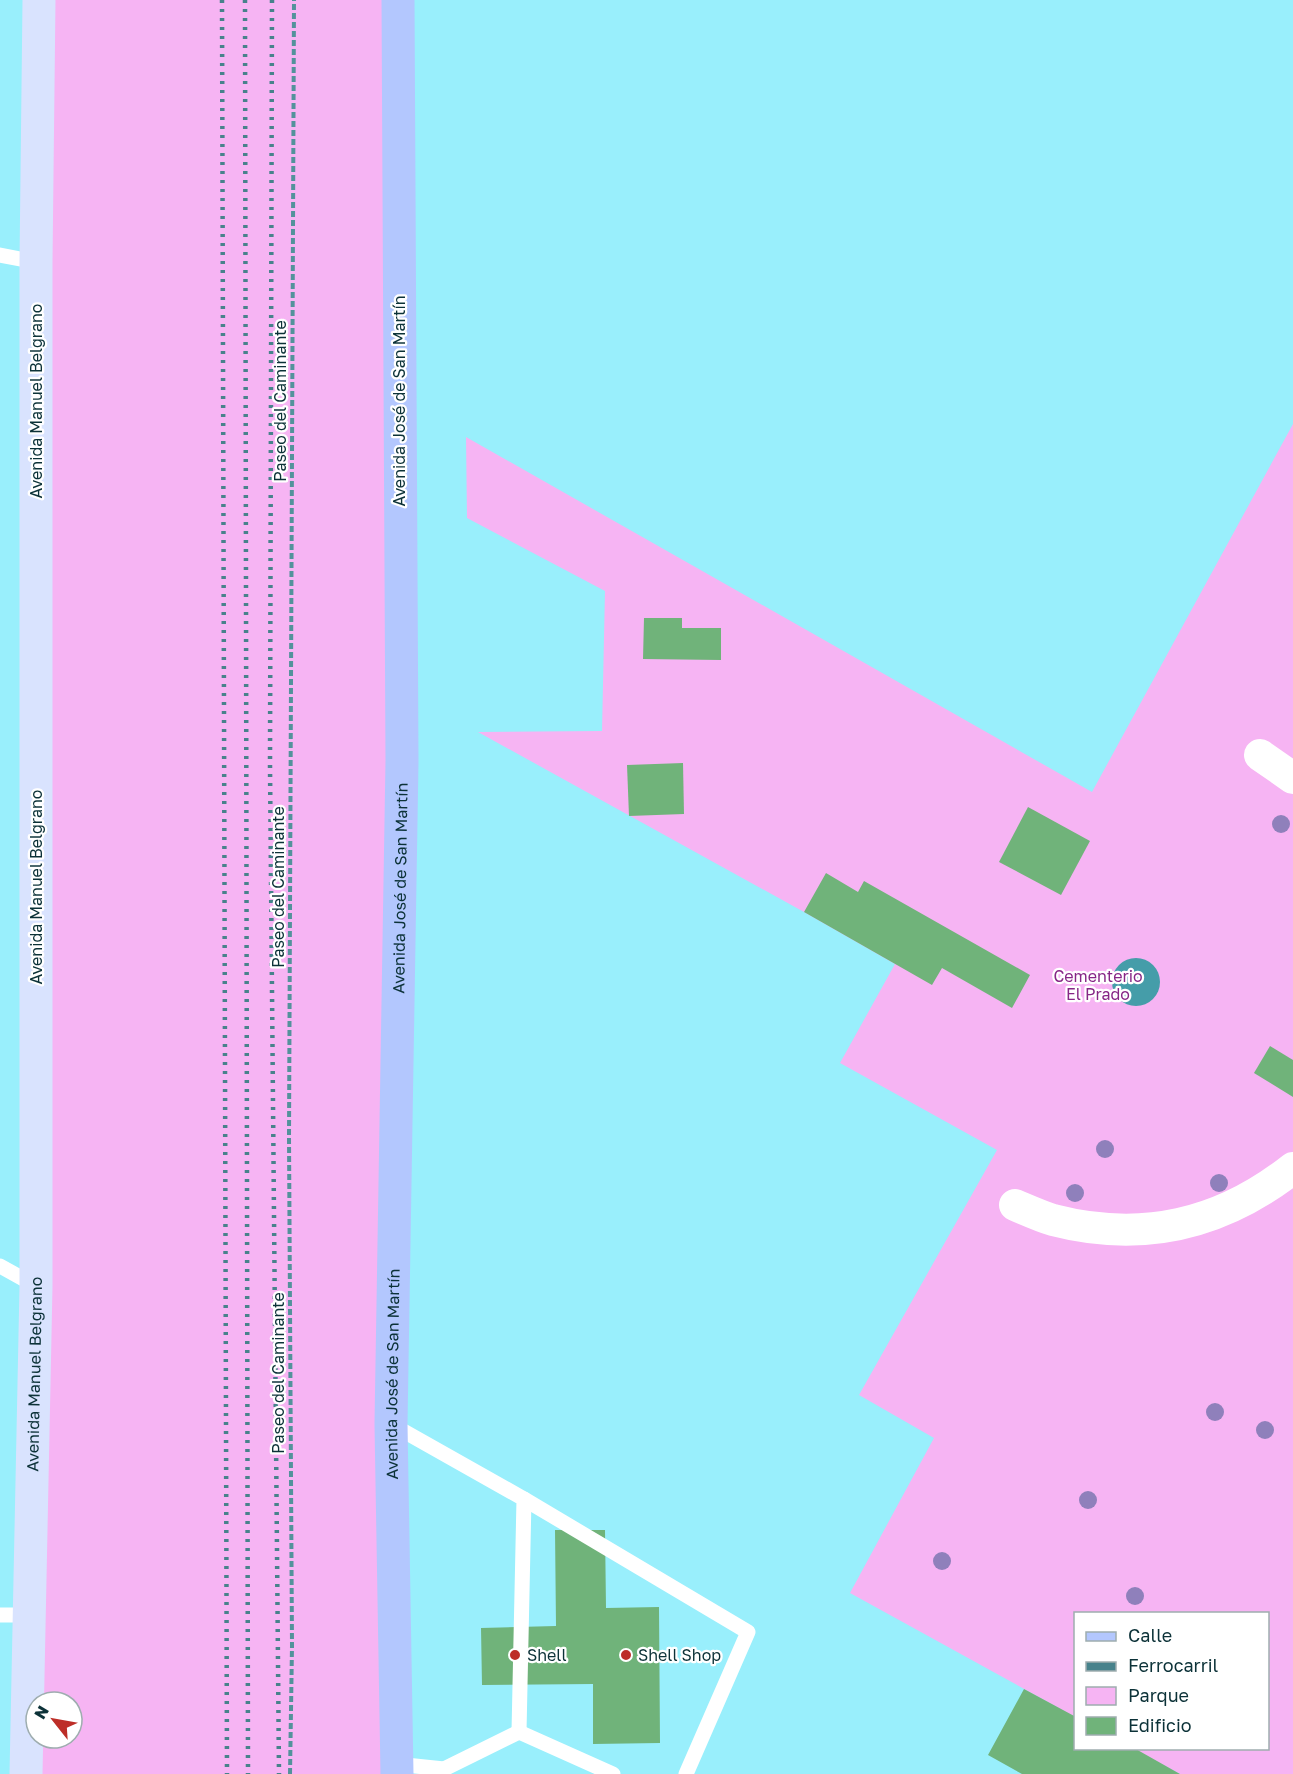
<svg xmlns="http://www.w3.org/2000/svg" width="1293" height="1774" viewBox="0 0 1293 1774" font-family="'Golos Text',sans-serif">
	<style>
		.green { fill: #f6b4f3; fill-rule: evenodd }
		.water { fill: #459da9 }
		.building { fill: #70b37a }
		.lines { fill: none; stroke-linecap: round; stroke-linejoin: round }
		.path { stroke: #53929b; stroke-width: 4; stroke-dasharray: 6 3; stroke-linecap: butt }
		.service { stroke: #fff; stroke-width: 15 }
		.minor { stroke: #fff; stroke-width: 32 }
		.secondary { stroke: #d9e3fe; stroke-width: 33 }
		.primary { stroke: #b3c7fe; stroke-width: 33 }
		.rail { stroke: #47828b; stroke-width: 4.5; stroke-dasharray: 3 6; stroke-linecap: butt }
		.tree { fill: #8f80bb }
		.poi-dot { fill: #bd2e28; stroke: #fff; stroke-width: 2 }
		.labels { text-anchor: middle; stroke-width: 4.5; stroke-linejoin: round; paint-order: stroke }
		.street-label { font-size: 16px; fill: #0c3238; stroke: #fff }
		.park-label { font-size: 16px; fill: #862686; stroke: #fff }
		.poi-label { font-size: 16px; fill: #0c3238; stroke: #fff; text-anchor: start }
	</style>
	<rect width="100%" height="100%" fill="#99effc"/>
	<g class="green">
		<path d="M39,0H398L397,1774H26ZM36,1702H72V1738H36Z"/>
		<polygon points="1293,424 1293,1774 1180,1774 1134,1749 1268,1748 1268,1614 1076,1614 1075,1717 850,1593 934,1438 859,1395 997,1150 840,1063 895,964 804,912 478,732 602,731 605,591 467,518 466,437 1092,792"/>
	</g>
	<circle class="water" cx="1136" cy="982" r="24"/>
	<g class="building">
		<polygon points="644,618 682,618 682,628 721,628 721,660 643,659"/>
		<polygon points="683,763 684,814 629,816 627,765"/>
		<polygon points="1028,807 1090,841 1061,895 999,862"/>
		<polygon points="826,873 858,892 864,881 1030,975 1012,1008 942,968 932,985 804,912"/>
		<polygon points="1270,1046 1293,1060 1293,1097 1254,1073"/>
		<polygon points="555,1530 605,1530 606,1608 659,1607 660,1743 593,1744 593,1684 482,1685 481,1628 556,1626"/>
		<polygon points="1024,1689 1076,1717 1076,1748 1134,1748 1180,1774 1022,1774 988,1755"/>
	</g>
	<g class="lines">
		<polyline class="path" points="290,1774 292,1646 289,1137 294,0"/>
		<g class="service">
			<polyline points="0,255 36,262"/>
			<polyline points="0,1266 36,1286"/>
			<polyline points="391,1424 524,1499 519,1732"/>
			<polyline points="524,1499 748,1632 686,1774"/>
			<polyline points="0,1615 29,1615"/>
			<polyline points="519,1732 613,1774"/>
			<polyline points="396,1764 444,1769 519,1732"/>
		</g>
		<g class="minor">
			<polyline points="1260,755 1293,778"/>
			<path d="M1015,1205C1027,1210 1040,1216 1053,1220C1142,1243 1221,1225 1293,1168"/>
		</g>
		<path class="secondary" id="s1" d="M26,1774L36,1286V262L39,0"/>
		<path class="primary" id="s2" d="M397,1774L391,1424L402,761L398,0"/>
		<g class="rail">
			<polyline points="222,0 227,1774"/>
			<polyline points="245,0 248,1774"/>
			<polyline points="272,0 270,766 279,1774"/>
		</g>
	</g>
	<g class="tree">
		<circle cx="1281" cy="824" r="9"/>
		<circle cx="1105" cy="1149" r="9"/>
		<circle cx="1219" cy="1183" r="9"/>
		<circle cx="1075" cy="1193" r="9"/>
		<circle cx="1215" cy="1412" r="9"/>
		<circle cx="1265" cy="1430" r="9"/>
		<circle cx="1088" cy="1500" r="9"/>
		<circle cx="942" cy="1561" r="9"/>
		<circle cx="1135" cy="1596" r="9"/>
	</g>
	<g class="poi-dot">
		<circle cx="515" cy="1655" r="6"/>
		<circle cx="626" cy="1655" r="6"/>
	</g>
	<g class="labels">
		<g class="street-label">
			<text transform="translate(36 401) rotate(-90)" y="6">Avenida Manuel Belgrano</text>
			<text transform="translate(280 401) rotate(-90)" y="6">Paseo del Caminante</text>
			<text transform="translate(399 401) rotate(-90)" y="6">Avenida José de San Martín</text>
			<text transform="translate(36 887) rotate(-90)" y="6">Avenida Manuel Belgrano</text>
			<text transform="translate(278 887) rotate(-90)" y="6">Paseo del Caminante</text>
			<text dy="6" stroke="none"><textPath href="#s2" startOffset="886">Avenida José de San Martín</textPath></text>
			<text dy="6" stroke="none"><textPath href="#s1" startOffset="400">Avenida Manuel Belgrano</textPath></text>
			<text transform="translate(278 1373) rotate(-90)" y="6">Paseo del Caminante</text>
			<text dy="6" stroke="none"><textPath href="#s2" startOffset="400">Avenida José de San Martín</textPath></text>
		</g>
		<g class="park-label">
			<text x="1098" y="982">Cementerio<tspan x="1098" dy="18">El Prado</tspan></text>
		</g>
		<g class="poi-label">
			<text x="527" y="1661">Shell</text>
			<text x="638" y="1661">Shell Shop</text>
		</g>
	</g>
	<rect x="1074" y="1612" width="195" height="138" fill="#ffffff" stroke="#9eadaf" stroke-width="1.5"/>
	<rect x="1086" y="1632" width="30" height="9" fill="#b3c7fe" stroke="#9eadaf" stroke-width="1.5"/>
	<text x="1128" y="1642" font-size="18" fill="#0c3238">Calle</text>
	<rect x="1086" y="1662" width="30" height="9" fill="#47828b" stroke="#9eadaf" stroke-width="1.5"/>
	<text x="1128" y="1672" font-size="18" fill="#0c3238">Ferrocarril</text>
	<rect x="1086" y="1687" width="30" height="18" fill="#f6b4f3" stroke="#9eadaf" stroke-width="1.5"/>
	<text x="1128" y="1702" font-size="18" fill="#0c3238">Parque</text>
	<rect x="1086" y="1717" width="30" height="18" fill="#70b37a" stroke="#9eadaf" stroke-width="1.5"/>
	<text x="1128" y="1732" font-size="18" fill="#0c3238">Edificio</text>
	<g transform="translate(54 1720) rotate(301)"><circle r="28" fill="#ffffff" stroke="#9eadaf" stroke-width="1.5"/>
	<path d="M0-4.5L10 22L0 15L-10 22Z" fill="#bd2e28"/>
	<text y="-9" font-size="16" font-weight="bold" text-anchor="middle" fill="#0c3238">N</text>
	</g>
</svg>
